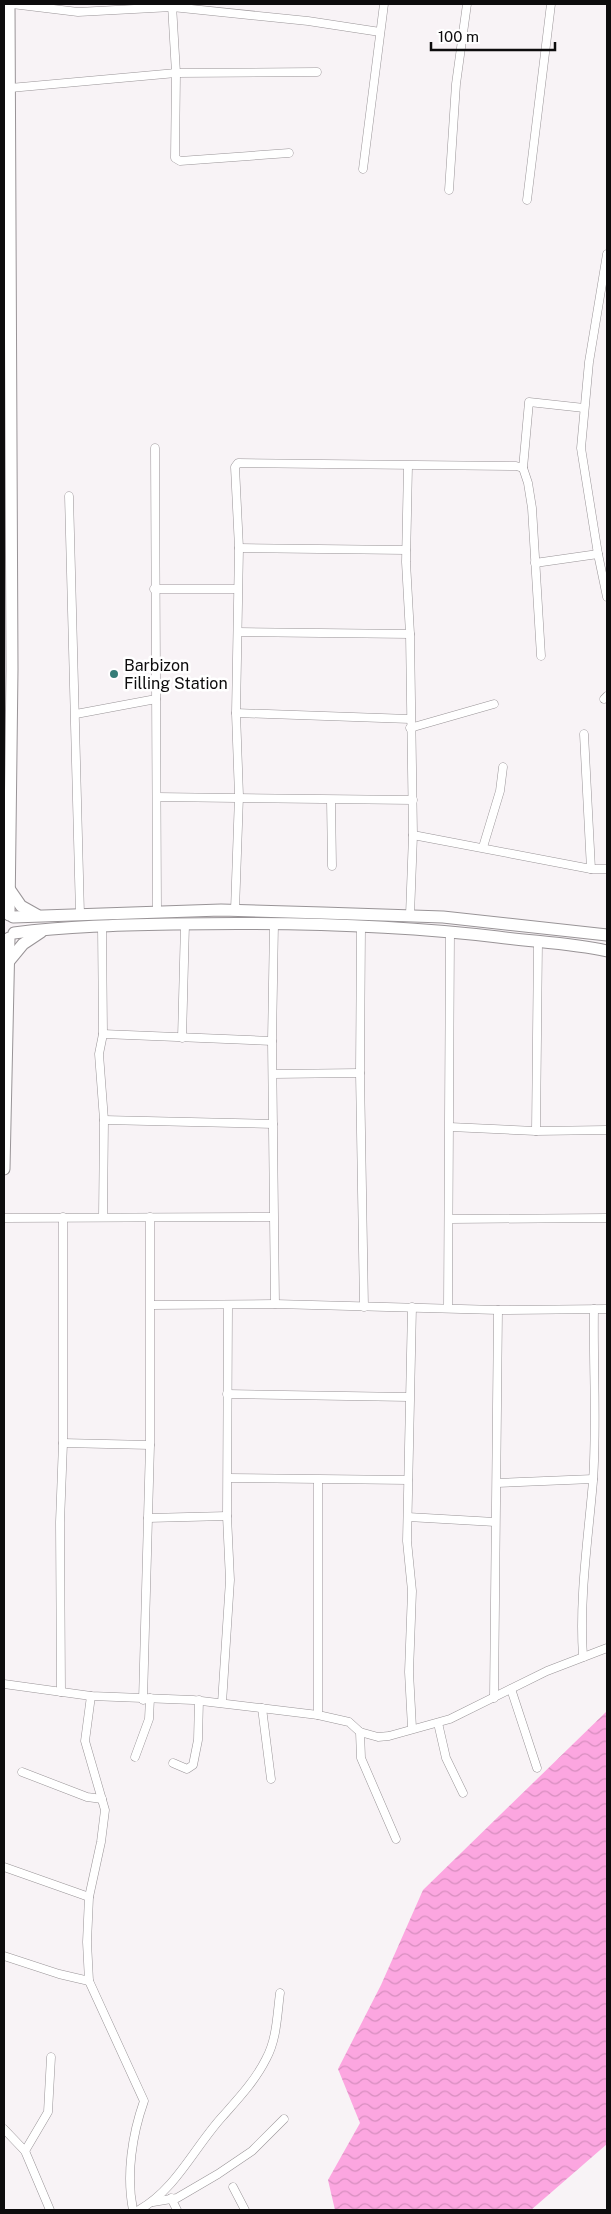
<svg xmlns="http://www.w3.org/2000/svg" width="611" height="2214" viewBox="0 0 611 2214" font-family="'Public Sans',sans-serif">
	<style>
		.water { fill: url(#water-waves) }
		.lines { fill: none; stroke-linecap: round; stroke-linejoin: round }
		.street-casing { stroke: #999497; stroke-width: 9 }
		.secondary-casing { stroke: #999497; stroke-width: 13 }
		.street { stroke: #fff; stroke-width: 8 }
		.secondary { stroke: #fff; stroke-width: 11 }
		.poi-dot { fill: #357d78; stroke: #fff; stroke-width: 2 }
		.labels { text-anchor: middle; stroke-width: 5; stroke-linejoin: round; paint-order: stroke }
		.poi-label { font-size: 16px; fill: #0d0c0d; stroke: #fff; text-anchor: start }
	</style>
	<defs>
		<pattern id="water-waves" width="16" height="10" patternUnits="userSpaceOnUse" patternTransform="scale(1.25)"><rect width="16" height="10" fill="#fca6e0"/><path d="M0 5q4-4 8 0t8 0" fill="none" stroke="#d78ebf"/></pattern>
	</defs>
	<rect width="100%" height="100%" fill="#f8f3f6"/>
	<polygon class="water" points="607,1711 607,2144 531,2210 335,2210 328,2180 360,2123 338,2069 381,1985 423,1890"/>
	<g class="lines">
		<g class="street-casing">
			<g id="street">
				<polyline points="12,4 78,12 172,7 308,21 380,32"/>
				<polyline points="172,5 176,73 175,158 180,161 289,153"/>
				<polyline points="10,88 176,73 317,72"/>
				<polyline points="363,169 384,4"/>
				<polyline points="449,190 456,84 467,4"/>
				<polyline points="527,200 551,4"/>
				<polyline points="607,254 589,362 581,448 598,554 607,597"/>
				<polyline points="155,448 157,912"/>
				<polyline points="408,466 406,562 410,634 413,835 410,915"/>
				<polyline points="523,468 529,402 584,408"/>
				<polyline points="69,496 80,914"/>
				<polyline points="239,548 406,550"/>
				<polyline points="535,563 598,554"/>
				<polyline points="154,589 237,589"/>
				<polyline points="238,632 410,634"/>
				<polyline points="604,699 607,696"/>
				<polyline points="236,713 410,719"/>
				<polyline points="76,714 156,699"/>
				<polyline points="410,728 494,704"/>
				<polyline points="157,797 413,800"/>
				<polyline points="331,800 332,866"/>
				<polyline points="413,835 591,869 584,734"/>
				<polyline points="483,847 500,791 503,767"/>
				<polyline points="591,869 607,869"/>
				<polyline points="235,910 239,796 236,713 239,548 235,467 238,463 516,466 523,468 528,483 532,508 541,656"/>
				<polyline points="274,924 272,1041 275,1304"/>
				<polyline points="102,926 103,1034 99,1054 104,1120 103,1217"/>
				<polyline points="361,926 360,1073 364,1307"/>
				<polyline points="103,1034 272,1041"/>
				<polyline points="182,1038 185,924"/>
				<polyline points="273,1074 360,1073"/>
				<polyline points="104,1120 273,1124"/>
				<polyline points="450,1127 536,1131 607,1130"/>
				<polyline points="536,1131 538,942"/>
				<polyline points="4,1218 273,1217"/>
				<polyline points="450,1219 607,1218"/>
				<polyline points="151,1305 275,1304 498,1310 607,1309"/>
				<polyline points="412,1307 407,1541 412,1591 409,1672 412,1728"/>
				<polyline points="448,1308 450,931"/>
				<polyline points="227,1394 408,1397"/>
				<polyline points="63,1443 150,1445"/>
				<polyline points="228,1478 408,1480"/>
				<polyline points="318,1480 318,1715"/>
				<polyline points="497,1483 593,1479"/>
				<polyline points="408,1517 495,1522"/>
				<polyline points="148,1518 227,1516"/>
				<path d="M583,1657C579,1598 588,1540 593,1481C597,1424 593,1366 594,1309"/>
				<polyline points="4,1684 91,1696 193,1700 318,1715 349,1722 360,1732 378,1737 389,1736 450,1719 547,1671 607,1648"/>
				<polyline points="511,1689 537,1768"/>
				<polyline points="61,1692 60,1522 63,1443 63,1217"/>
				<path d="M91,1696L85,1741L105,1810L101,1842L89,1897L87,1942L89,1981L144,2101C132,2135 126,2175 133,2210"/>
				<polyline points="494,1698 498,1310"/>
				<polyline points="143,1700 150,1445 150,1217"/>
				<polyline points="222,1703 230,1580 227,1516 228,1305"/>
				<polyline points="262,1708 271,1779"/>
				<polyline points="438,1723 446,1758 463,1793"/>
				<polyline points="360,1732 361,1758 396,1839"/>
				<polyline points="135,1757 149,1719 150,1698"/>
				<polyline points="173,1763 187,1769 193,1765 198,1740 199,1700"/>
				<polyline points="22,1772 87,1797 102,1799"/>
				<polyline points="4,1867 89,1897"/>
				<polyline points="4,1956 59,1974 89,1981"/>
				<polyline points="4,2129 25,2151 50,2210"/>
				<polyline points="25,2151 48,2112 51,2057"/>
				<polyline points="233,2187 245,2210"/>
				<polyline points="171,2198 177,2210"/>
				<polyline points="153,2202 177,2198 218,2174 252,2151 284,2119"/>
				<path d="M139,2210C176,2189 194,2148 222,2117C238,2099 255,2081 266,2059C277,2039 277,2015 280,1993"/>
			</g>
		</g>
		<g class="secondary-casing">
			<g id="secondary">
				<polyline points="9,4 12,669 9,915"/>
				<polyline points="10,890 21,906 37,915"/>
				<polyline points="13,917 221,910 323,913 443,917 607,935"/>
				<path d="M14,933C67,926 120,925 173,924C282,922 391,924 498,937C535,942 571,943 607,951"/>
				<polyline points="9,961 23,944 41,932"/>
				<polyline points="4,1169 9,938"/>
			</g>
		</g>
		<use href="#street" class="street"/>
		<use href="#secondary" class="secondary"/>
	</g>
	<circle class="poi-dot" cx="114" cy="674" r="5"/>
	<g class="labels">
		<g class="poi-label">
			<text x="124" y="671">Barbizon<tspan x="124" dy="18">Filling Station</tspan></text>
		</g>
	</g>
	<rect width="611" height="2214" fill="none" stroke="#0d0c0d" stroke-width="10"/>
	<path d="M431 42v8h124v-8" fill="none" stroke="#0d0c0d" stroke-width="2.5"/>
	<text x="438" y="42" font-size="15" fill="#0d0c0d" stroke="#ffffff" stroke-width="4" paint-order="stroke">100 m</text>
</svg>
